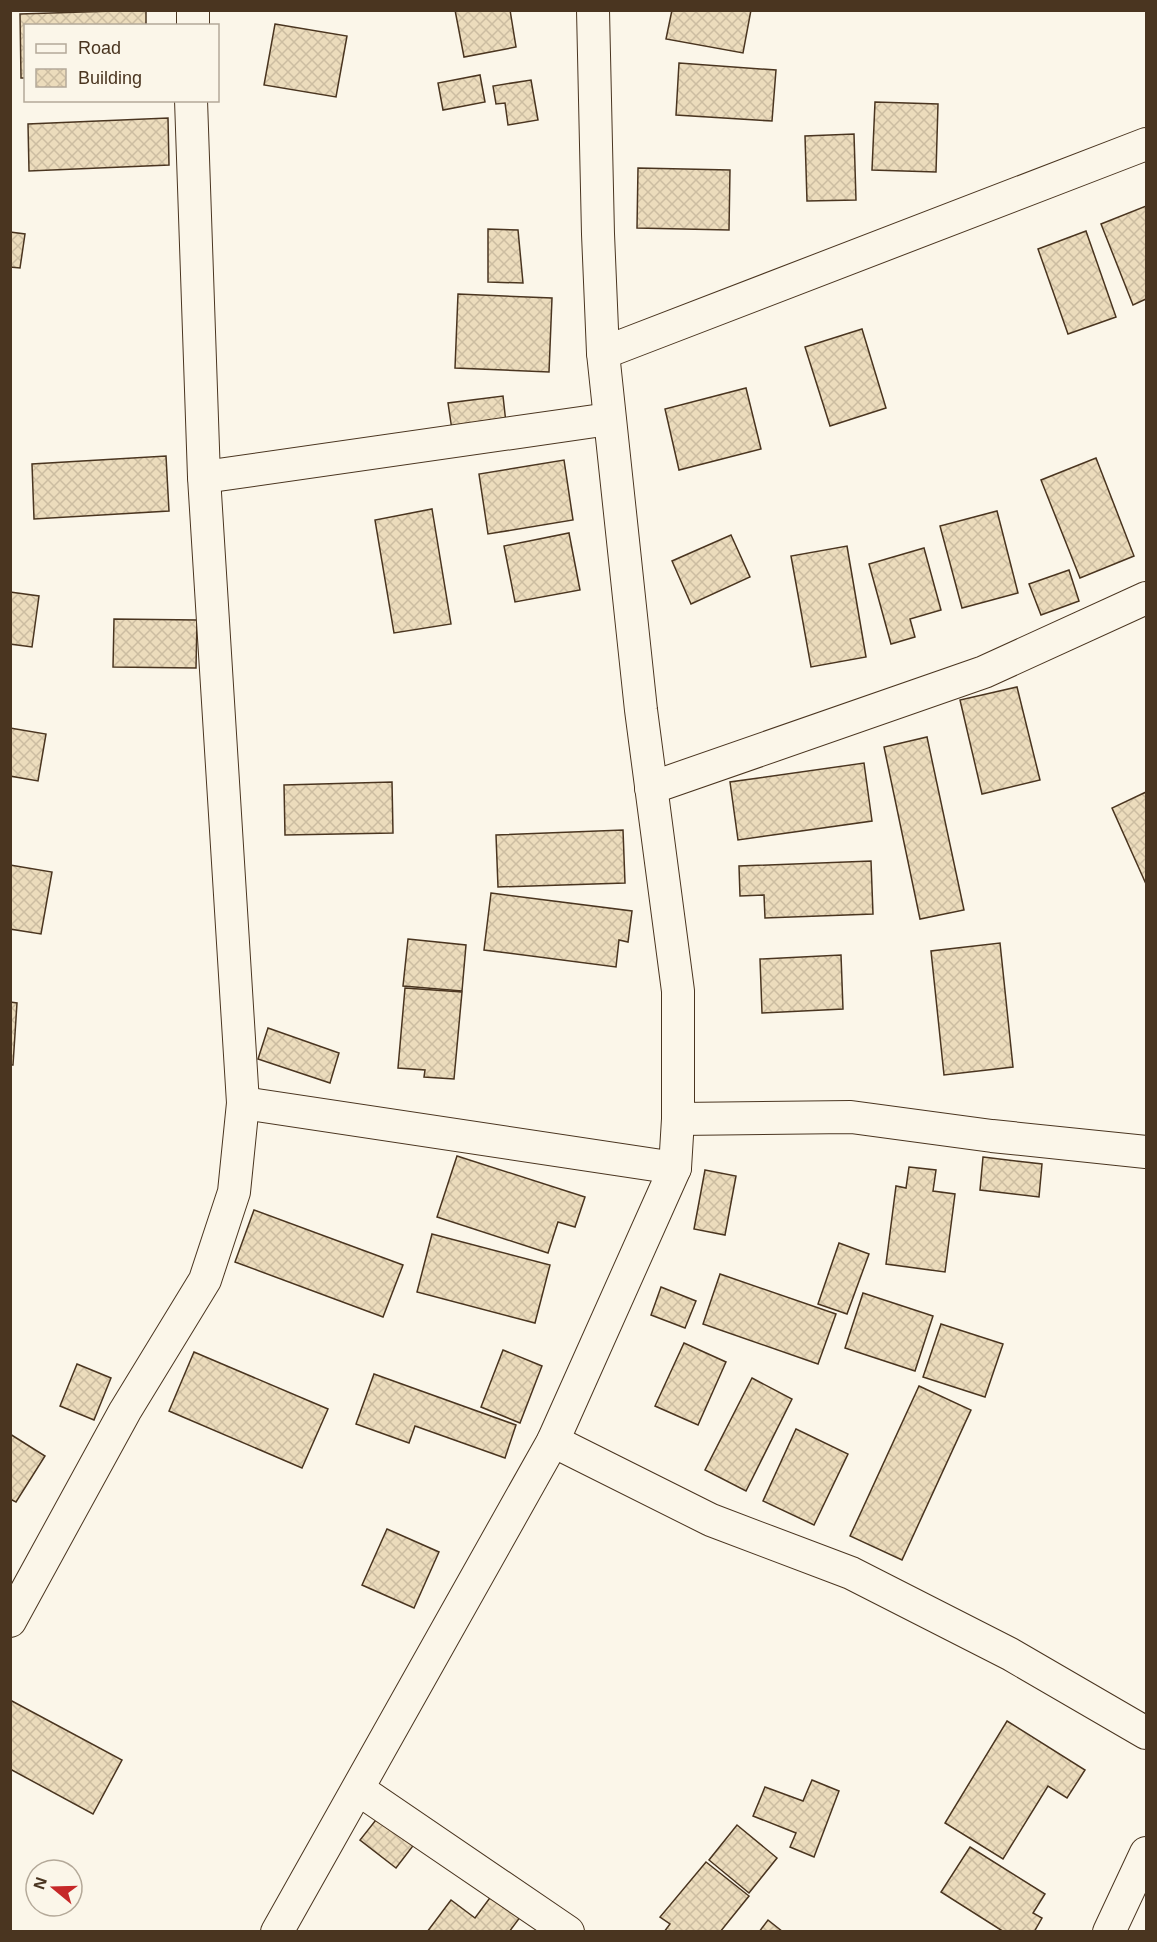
<svg xmlns="http://www.w3.org/2000/svg" width="1157" height="1942" viewBox="0 0 1157 1942" font-family="Helvetica,sans-serif">
	<style>
		.building { fill: url(#building-cross-hatch); stroke: #4a3520; stroke-width: 1.5 }
		.lines { fill: none; stroke-linecap: round; stroke-linejoin: round }
		.street-casing { stroke: #4a3520; stroke-width: 34 }
		.street { stroke: #fbf6e9; stroke-width: 32 }
	</style>
	<defs>
		<pattern id="building-cross-hatch" width="8" height="8" patternUnits="userSpaceOnUse" patternTransform="scale(1.5)"><rect width="8" height="8" fill="#ecdcbc"/><path d="M0 0l8 8M0 8l8-8" fill="none" stroke="#ccbda1"/></pattern>
	</defs>
	<rect width="100%" height="100%" fill="#fbf6e9"/>
	<g class="building">
		<polygon points="146,10 146,26 26,26 26,78 21,78 20,14"/>
		<polygon points="455,10 510,10 516,47 464,57"/>
		<polygon points="672,10 751,10 743,53 666,39"/>
		<polygon points="275,24 347,36 336,97 264,85"/>
		<polygon points="679,63 776,70 772,121 676,115"/>
		<polygon points="480,75 485,102 443,110 438,83"/>
		<polygon points="531,80 538,120 508,125 505,103 496,104 493,86"/>
		<polygon points="875,102 938,104 936,172 872,170"/>
		<polygon points="168,118 169,165 29,171 28,124"/>
		<polygon points="854,134 856,200 807,201 805,136"/>
		<polygon points="638,168 730,170 729,230 637,228"/>
		<polygon points="1146,206 1146,299 1133,305 1101,224"/>
		<polygon points="488,229 518,230 523,283 488,282"/>
		<polygon points="1086,231 1116,317 1068,334 1038,249"/>
		<polygon points="10,232 25,234 20,268 10,267"/>
		<polygon points="458,294 552,298 549,372 455,368"/>
		<polygon points="862,329 886,408 830,426 805,347"/>
		<polygon points="746,388 761,449 679,470 665,409"/>
		<polygon points="503,396 506,423 452,430 448,403"/>
		<polygon points="166,456 169,511 34,519 32,464"/>
		<polygon points="1096,458 1134,556 1080,578 1041,480"/>
		<polygon points="564,460 573,520 488,534 479,474"/>
		<polygon points="432,509 451,624 394,633 375,520"/>
		<polygon points="997,511 1018,593 962,608 940,526"/>
		<polygon points="569,533 580,590 515,602 504,546"/>
		<polygon points="731,535 750,577 691,604 672,561"/>
		<polygon points="847,546 866,657 811,667 791,556"/>
		<polygon points="924,548 941,610 910,619 915,637 891,644 869,564"/>
		<polygon points="1069,570 1079,601 1041,615 1029,584"/>
		<polygon points="10,592 39,596 32,647 10,644"/>
		<polygon points="114,619 197,620 196,668 113,667"/>
		<polygon points="1017,687 1040,780 982,794 960,700"/>
		<polygon points="10,728 46,734 38,781 10,776"/>
		<polygon points="927,737 964,910 920,919 884,747"/>
		<polygon points="864,763 872,821 738,840 730,782"/>
		<polygon points="392,782 393,833 285,835 284,785"/>
		<polygon points="1146,792 1146,884 1112,808"/>
		<polygon points="623,830 625,883 498,887 496,835"/>
		<polygon points="871,861 873,914 765,918 764,895 740,896 739,866"/>
		<polygon points="10,865 52,872 41,934 10,929"/>
		<polygon points="491,893 632,911 628,942 619,940 616,967 484,950"/>
		<polygon points="408,939 466,945 462,991 403,986"/>
		<polygon points="1000,943 1013,1067 944,1075 931,951"/>
		<polygon points="841,955 843,1009 762,1013 760,959"/>
		<polygon points="405,988 462,992 454,1079 424,1077 425,1070 398,1068"/>
		<polygon points="10,1002 17,1003 13,1065 10,1065"/>
		<polygon points="268,1028 339,1053 330,1083 258,1059"/>
		<polygon points="457,1156 585,1197 575,1227 558,1222 548,1253 437,1217"/>
		<polygon points="983,1157 1042,1164 1039,1197 980,1190"/>
		<polygon points="909,1167 936,1170 933,1191 955,1194 945,1272 886,1264 896,1186 906,1188"/>
		<polygon points="705,1170 736,1176 725,1235 694,1229"/>
		<polygon points="254,1210 403,1265 383,1317 235,1262"/>
		<polygon points="432,1234 550,1265 535,1323 417,1292"/>
		<polygon points="839,1243 869,1254 847,1314 818,1304"/>
		<polygon points="720,1274 836,1314 818,1364 703,1324"/>
		<polygon points="661,1287 696,1301 685,1328 651,1315"/>
		<polygon points="863,1293 933,1316 915,1371 845,1348"/>
		<polygon points="941,1324 1003,1344 985,1397 923,1377"/>
		<polygon points="684,1343 726,1362 698,1425 655,1406"/>
		<polygon points="503,1350 542,1366 520,1423 481,1407"/>
		<polygon points="194,1352 328,1409 302,1468 169,1411"/>
		<polygon points="77,1364 111,1378 94,1420 60,1406"/>
		<polygon points="374,1374 516,1425 505,1458 415,1426 409,1443 356,1424"/>
		<polygon points="752,1378 792,1399 746,1491 705,1470"/>
		<polygon points="919,1386 971,1410 902,1560 850,1536"/>
		<polygon points="796,1429 848,1454 814,1525 763,1501"/>
		<polygon points="10,1434 45,1456 16,1502 10,1499"/>
		<polygon points="387,1529 439,1552 414,1608 362,1585"/>
		<polygon points="10,1700 122,1760 93,1814 10,1769"/>
		<polygon points="1007,1721 1085,1770 1067,1798 1048,1786 1003,1859 945,1823"/>
		<polygon points="812,1780 839,1791 814,1857 790,1847 796,1833 753,1816 765,1787 803,1801"/>
		<polygon points="383,1811 419,1838 396,1868 360,1840"/>
		<polygon points="737,1825 777,1858 749,1893 709,1860"/>
		<polygon points="970,1847 1045,1894 1033,1913 1042,1918 1034,1932 1004,1932 941,1892"/>
		<polygon points="706,1862 749,1896 720,1932 664,1932 670,1924 660,1917"/>
		<polygon points="492,1895 521,1916 509,1932 427,1932 451,1900 475,1918"/>
		<polygon points="768,1920 783,1932 759,1932"/>
	</g>
	<g class="lines">
		<g class="street-casing">
			<g id="street">
				<polyline points="193,26 193,10"/>
				<polyline points="603,353 1146,144"/>
				<polyline points="204,477 609,419"/>
				<polyline points="651,788 984,672 1146,598"/>
				<polyline points="243,1103 675,1168"/>
				<polyline points="678,1119 851,1117 992,1136 1146,1152"/>
				<polyline points="553,1441 711,1520 851,1573 1010,1654 1146,1733"/>
				<polyline points="10,1621 125,1411 205,1280 234,1192 243,1103 204,477 191,100"/>
				<polyline points="358,1789 568,1932"/>
				<polyline points="277,1932 553,1441 675,1168 678,1119 678,991 641,710 603,353 598,234 593,10"/>
				<polyline points="1109,1932 1146,1853"/>
			</g>
		</g>
		<use href="#street" class="street"/>
	</g>
	<rect width="1157" height="1942" fill="none" stroke="#4a3520" stroke-width="24"/>
	<rect x="24" y="24" width="195" height="78" fill="#fbf6e9" stroke="#b4a999" stroke-width="1.5"/>
	<rect x="36" y="44" width="30" height="9" fill="#fbf6e9" stroke="#b4a999" stroke-width="1.5"/>
	<text x="78" y="54" font-size="18" fill="#4a3520">Road</text>
	<rect x="36" y="69" width="30" height="18" fill="url(#building-cross-hatch)" stroke="#b4a999" stroke-width="1.5"/>
	<text x="78" y="84" font-size="18" fill="#4a3520">Building</text>
	<g transform="translate(54 1888) rotate(289)"><circle r="28" fill="#fbf6e9" stroke="#b4a999" stroke-width="1.5"/>
	<path d="M0-4.5L10 22L0 15L-10 22Z" fill="#c62828"/>
	<text y="-9" font-size="16" font-weight="bold" text-anchor="middle" fill="#4a3520">N</text>
	</g>
</svg>
